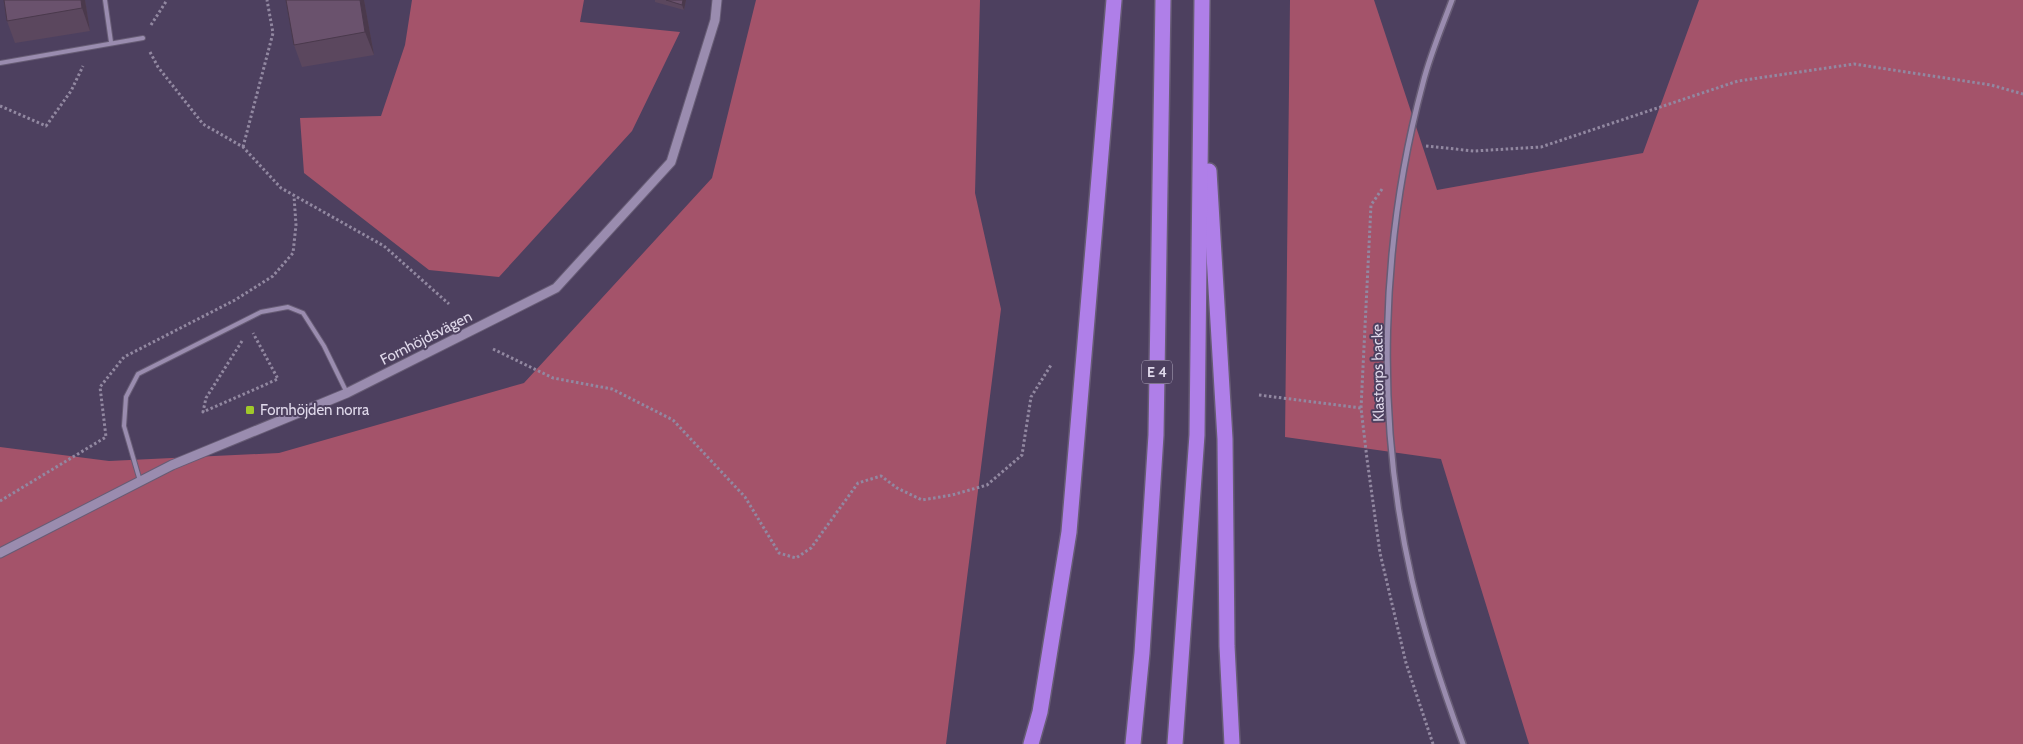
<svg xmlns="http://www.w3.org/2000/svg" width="2023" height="744" viewBox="0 0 2023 744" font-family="Cabin,sans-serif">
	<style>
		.green { fill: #a4536a }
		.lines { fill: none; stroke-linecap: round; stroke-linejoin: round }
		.service-casing { stroke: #675c75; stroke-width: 6 }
		.minor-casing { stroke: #675c75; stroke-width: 8 }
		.tertiary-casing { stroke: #675c75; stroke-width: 11 }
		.motorway-casing { stroke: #675c75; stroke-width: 18 }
		.path { stroke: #9288a1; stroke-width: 3; stroke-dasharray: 2.5 2.5; stroke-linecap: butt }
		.service { stroke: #9a8caf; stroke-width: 4 }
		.minor { stroke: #9a8caf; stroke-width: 5 }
		.tertiary { stroke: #9a8caf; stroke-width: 9 }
		.motorway { stroke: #af7fe8; stroke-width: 15 }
		.wall { fill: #5b475e }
		.shaded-wall { fill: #4a394c }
		.building { fill: #6a526d; stroke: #4a394c }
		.poi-dot { fill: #a1c92a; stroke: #4d405f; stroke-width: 2 }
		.labels { text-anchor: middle; stroke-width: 4; stroke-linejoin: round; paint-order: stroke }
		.shield { fill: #4d405f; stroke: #b4abc1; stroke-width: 1 }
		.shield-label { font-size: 14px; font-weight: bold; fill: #e0d9eb }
		.street-label { font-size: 15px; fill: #e0d9eb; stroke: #4d405f }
		.poi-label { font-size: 15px; fill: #e0d9eb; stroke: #4d405f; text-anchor: start }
	</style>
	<rect width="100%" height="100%" fill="#4d405f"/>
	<g class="green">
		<polygon points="412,0 584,0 580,22 680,32 632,131 499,277 429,270 304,173 300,118 381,116 405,45"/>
		<polygon points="756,0 980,0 975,193 1001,309 946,744 0,744 0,447 109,461 279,453 524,383 712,178"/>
		<polygon points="1290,0 1374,0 1437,190 1643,153 1699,0 2023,0 2023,744 1529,744 1441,459 1285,437"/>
	</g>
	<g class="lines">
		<g class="service-casing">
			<g id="service">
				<polyline points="105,0 111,42"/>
				<polyline points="0,63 143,38"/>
				<polyline points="140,481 124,426 126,397 138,374 261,312 288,307 303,313 324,346 347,393"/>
			</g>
		</g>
		<g class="minor-casing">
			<path id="minor" d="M1452,0C1442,27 1430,55 1423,83C1380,243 1375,418 1412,580C1425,636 1443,690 1463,744"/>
		</g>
		<g class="tertiary-casing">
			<polyline id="tertiary" points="0,553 172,465 347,393 556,288 671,162 715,20 717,0"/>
		</g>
		<g class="motorway-casing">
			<g id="motorway">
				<polyline points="1209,171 1225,439 1227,646 1232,744"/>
				<polyline points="1031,744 1040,712 1069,532 1114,0"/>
				<polyline points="1133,744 1142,653 1156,435 1163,0"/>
				<polyline points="1175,744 1197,435 1202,0"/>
			</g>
		</g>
		<g class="path">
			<polyline points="151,25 167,0"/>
			<polyline points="150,52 158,67 203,124 243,147 281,188 384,246 449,304"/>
			<polyline points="0,106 46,126 71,91 83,66"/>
			<polyline points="1426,146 1474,151 1541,147 1738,81 1854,64 1991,85 2023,94"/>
			<polyline points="243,147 273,33 267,0"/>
			<polyline points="1382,189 1371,205 1361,408 1367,459 1380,553 1406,663 1433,744"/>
			<polyline points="242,341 206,398 203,412 278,379 253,333"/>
			<polyline points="493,349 553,378 612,389 673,420 745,497 779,553 796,558 811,548 858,483 881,476 897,488 922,500 952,495 987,485 1022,455 1031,397 1051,365"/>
			<polyline points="1259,395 1361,408"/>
			<polyline points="0,501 106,437 100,387 124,357 235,300 273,276 293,253 296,225 294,196"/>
		</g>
		<use href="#service" class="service"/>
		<use href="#minor" class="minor"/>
		<use href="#tertiary" class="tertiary"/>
		<use href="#motorway" class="motorway"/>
	</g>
	<g class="wall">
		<polygon points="4,0 85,0 90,31 15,43 7,21"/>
		<polygon points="364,0 374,55 302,67 294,45"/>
		<polygon points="655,0 686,0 684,10 655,2"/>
	</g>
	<g class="shaded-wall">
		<polygon points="81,0 85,0 90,31 82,8"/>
		<polygon points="360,0 364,0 374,55 365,32"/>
		<polygon points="683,0 686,0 684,10 682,5"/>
	</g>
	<g class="building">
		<polygon points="4,0 81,0 82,8 7,21"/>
		<polygon points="286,0 360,0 365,32 294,45"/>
		<polygon points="666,0 683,0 682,5"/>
	</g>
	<rect class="poi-dot" x="245" y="405" width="10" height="10" rx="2.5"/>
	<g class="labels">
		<rect class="shield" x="1142" y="360.5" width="30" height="23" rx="4"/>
		<g class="shield-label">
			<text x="1157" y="377">E 4</text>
		</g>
		<g class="street-label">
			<text transform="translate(426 338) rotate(-27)" y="5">Fornhöjdsvägen</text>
			<text transform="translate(1378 373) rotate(-91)" y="5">Klastorps backe</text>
		</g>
		<g class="poi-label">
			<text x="260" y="415">Fornhöjden norra</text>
		</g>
	</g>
</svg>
